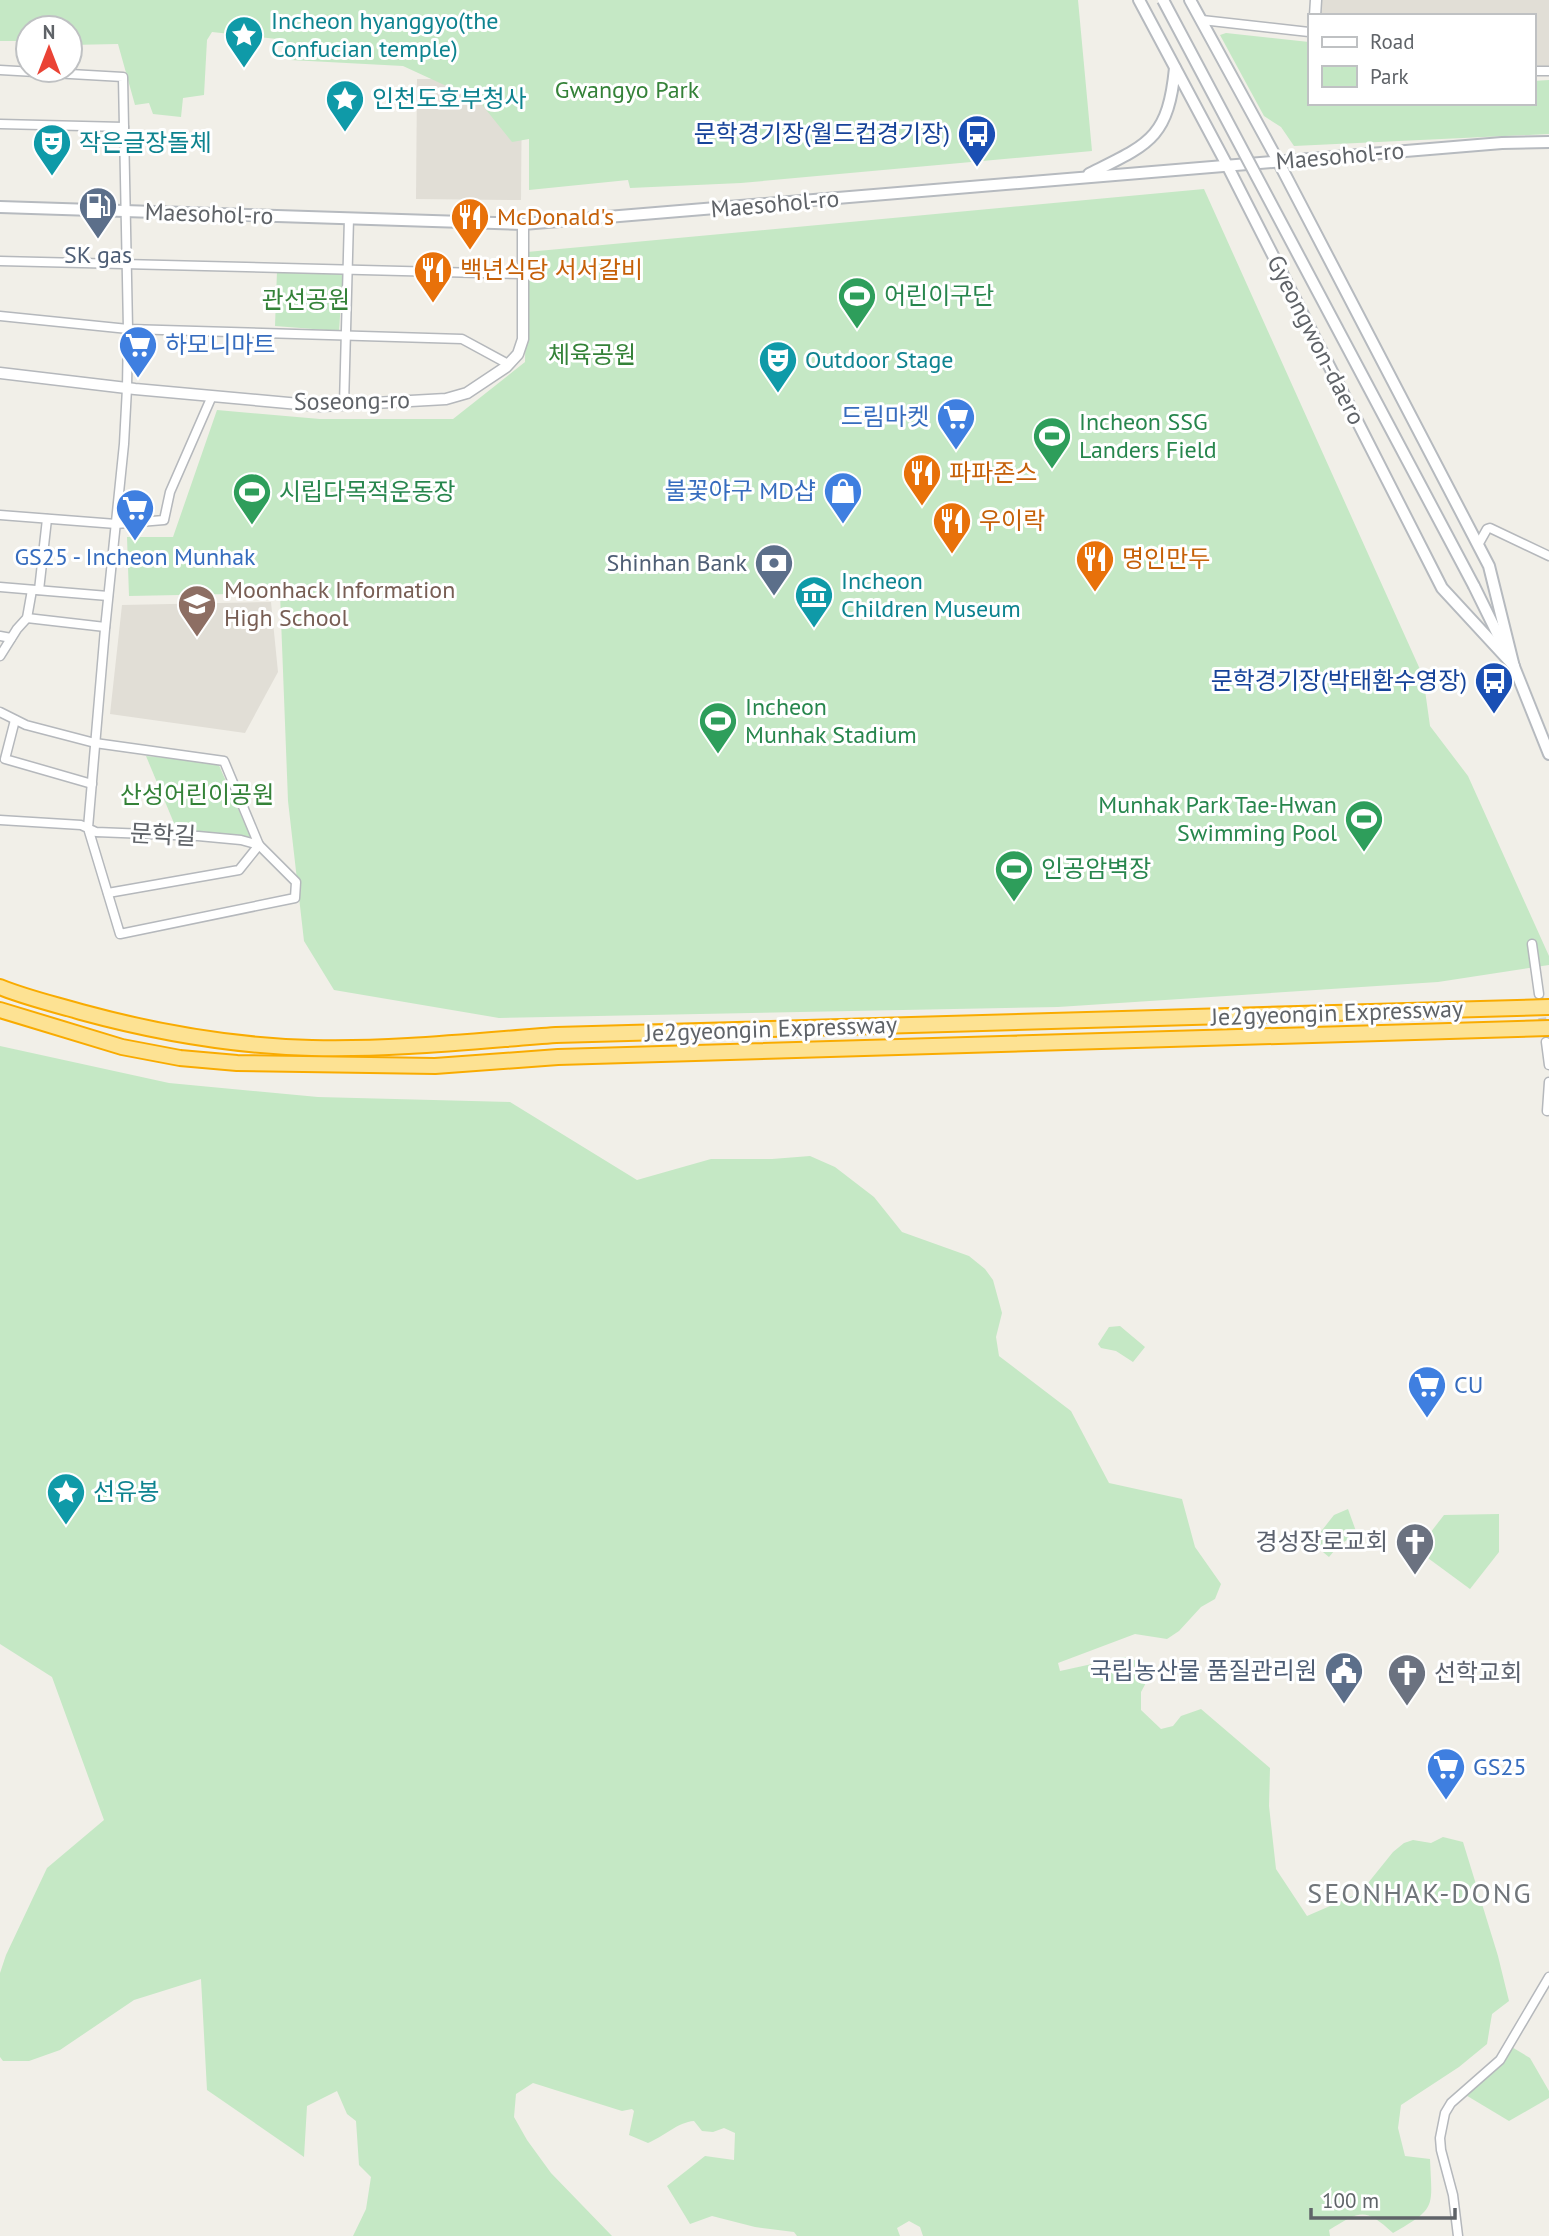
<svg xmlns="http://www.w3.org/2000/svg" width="1549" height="2236" viewBox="0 0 1549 2236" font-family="'PT Sans','Noto Sans KR',sans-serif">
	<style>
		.education { fill: #e1ded6 }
		.green { fill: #c5e8c5 }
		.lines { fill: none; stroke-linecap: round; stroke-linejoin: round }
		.minor-tunnel { stroke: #ccccc8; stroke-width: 8; stroke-dasharray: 8 4; stroke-linecap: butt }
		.minor-casing { stroke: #b5b8bc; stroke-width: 11 }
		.tertiary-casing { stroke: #b5b8bc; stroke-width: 13 }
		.secondary-casing { stroke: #b6babf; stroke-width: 14 }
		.motorway-casing { stroke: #f9ab00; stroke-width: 18 }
		.minor { stroke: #fff; stroke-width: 8 }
		.tertiary { stroke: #fff; stroke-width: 10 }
		.secondary { stroke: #fff; stroke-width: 10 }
		.motorway { stroke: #fde293; stroke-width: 14 }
		.secondary-bridge-casing { stroke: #b6babf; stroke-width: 14; stroke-linecap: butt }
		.secondary-bridge { stroke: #fff; stroke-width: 10 }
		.labels { text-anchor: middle; stroke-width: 6; stroke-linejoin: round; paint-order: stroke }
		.culture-label { font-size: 24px; fill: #0d838f; stroke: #fff; text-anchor: start }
		.park-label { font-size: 24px; fill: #348238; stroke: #fff }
		.transit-label { font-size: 24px; fill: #164399; stroke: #fff; text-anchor: end }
		.street-label { font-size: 24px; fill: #5f6368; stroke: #fff }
		.food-label { font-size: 24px; fill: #c56008; stroke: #fff; text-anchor: start }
		.service-label { font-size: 24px; fill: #4e5e75; stroke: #fff; text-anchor: end }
		.leisure-label { font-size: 24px; fill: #27864d; stroke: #fff; text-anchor: start }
		.shop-label { font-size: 24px; fill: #366cbe; stroke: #fff; text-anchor: start }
		.education-label { font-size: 24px; fill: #785e54; stroke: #fff; text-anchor: start }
		.worship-label { font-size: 24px; fill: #5b616d; stroke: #fff; text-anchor: end }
		.quarter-label { font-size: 28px; letter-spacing: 2px; fill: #70757a; stroke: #fff }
	</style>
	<rect width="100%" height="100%" fill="#f1efe8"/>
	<g class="education">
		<polygon points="1316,0 1549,0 1549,71 1533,71 1533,16 1315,16"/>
		<polygon points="417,79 522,79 521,200 416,199"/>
		<polygon points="271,602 278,672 245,733 110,714 122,605"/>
	</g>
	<g class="green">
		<polygon points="0,0 1078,0 1092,151 741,183 630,188 628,180 529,190 529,139 512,142 479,101 403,66 290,60 277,39 212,32 207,40 204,95 183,98 181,117 153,114 149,103 135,105 118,44 70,45 70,28 28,28 28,41 0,41"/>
		<polygon points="1226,33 1309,42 1309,103 1533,103 1533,81 1549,80 1549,134 1294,146 1281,127 1264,116 1220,35"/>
		<polygon points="1204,189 1423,676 1430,726 1468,776 1549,956 1549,965 1438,982 1058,1007 499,1018 334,990 304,941 288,801 280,593 129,596 127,537 173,537 217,410 320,419 453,419 525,362 527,252"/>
		<polygon points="277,271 343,273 339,331 275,326"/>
		<polygon points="146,756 218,763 251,838 176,828"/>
		<path d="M0,1046L169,1083L318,1097L510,1102L637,1180L711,1159H772L810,1156L835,1167L874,1197L902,1232L969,1256L985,1269L993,1280L1002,1313L996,1337L999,1356L1071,1411L1109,1483L1182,1499L1195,1547L1221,1584L1215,1599L1201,1607L1179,1631L1167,1639L1135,1634L1058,1663L1060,1671L1124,1657L1155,1666L1141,1692V1710L1161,1729L1173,1726L1181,1716L1201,1709L1270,1768L1269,1806L1276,1869L1307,1916L1360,1893L1393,1852L1404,1843L1413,1840L1431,1843L1443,1837L1463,1842L1498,1956L1509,2001L1492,2014L1487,2044L1459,2067L1401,2105L1398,2128L1405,2156L1430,2159C1432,2208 1437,2208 1393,2233C1364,2207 1361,2211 1329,2230L1330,2236H923L920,2227L909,2221L897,2228L900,2236H797L794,2232L755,2227L712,2216L690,2224L667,2186L705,2156L734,2160L735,2133L724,2128L713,2132L702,2131L694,2121C678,2122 663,2137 648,2143L629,2135L634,2111L632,2109L622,2111L533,2083L516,2094L514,2117L527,2140L551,2173L612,2236H353L366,2209L371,2177L359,2165L356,2121L347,2114L337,2091L307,2106L304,2157L207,2090L201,1979L134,2000L60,2050L29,2061H3L0,2057V1973L6,1955L47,1868L104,1820L52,1677L0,1644Z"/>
		<polygon points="1120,1326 1145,1347 1133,1362 1116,1351 1101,1348 1098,1344 1109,1327"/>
		<polygon points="1348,1509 1357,1534 1339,1545 1329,1557 1312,1543 1334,1515"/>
		<polygon points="1499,1514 1499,1552 1470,1589 1417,1550 1444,1515"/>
		<polygon points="1510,2046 1530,2058 1549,2091 1549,2098 1509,2121 1464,2094"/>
	</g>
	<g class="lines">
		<polyline class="minor-tunnel" points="1539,994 1544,1032"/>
		<g class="minor-casing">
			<g id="minor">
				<polyline points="1202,20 1309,32"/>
				<polyline points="0,70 123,77 128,329 127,388 124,444 105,629 88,828 120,934 295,898 296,882 259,845 241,840 198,836 96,832 81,825 0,820"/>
				<polyline points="1533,71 1549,71"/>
				<polyline points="0,124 124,127"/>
				<polyline points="0,261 523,274"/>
				<polyline points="0,316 128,329 462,339 508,364"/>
				<polyline points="344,405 349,218"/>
				<polyline points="0,515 116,524 164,520 170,492 212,396"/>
				<polyline points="1478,545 1487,529 1490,528 1549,556"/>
				<polyline points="0,587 108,596"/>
				<polyline points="39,590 47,519"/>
				<polyline points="27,618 105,627"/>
				<polyline points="0,636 11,638"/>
				<polyline points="0,656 17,629 27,618 32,590"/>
				<polyline points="0,712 26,725 95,743 224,761 259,845"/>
				<polyline points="15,720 5,759 92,784"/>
				<polyline points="108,893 239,870 259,845"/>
				<polyline points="1532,944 1539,994"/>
				<polyline points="1546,1042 1549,1065"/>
				<polyline points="1547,1111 1549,1082"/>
				<polyline points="1458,2236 1453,2195 1441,2150 1440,2138 1445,2113 1451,2103 1500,2060 1549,1977"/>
			</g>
		</g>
		<g class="tertiary-casing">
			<g id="tertiary">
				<polyline points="1315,16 1316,0"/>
				<polyline points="0,373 135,389 321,406 446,399 467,393 506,367 518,354 523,339 523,224"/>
			</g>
		</g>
		<g class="secondary-casing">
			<g id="secondary">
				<polyline points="1139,0 1227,165 1442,588 1514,666"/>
				<polyline points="1190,0 1278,161 1489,566 1513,663"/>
				<path d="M1089,174C1149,144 1168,139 1175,68"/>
				<polyline points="0,207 523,224 1502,143 1549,142"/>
				<polyline points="1474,586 1503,645"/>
				<polyline points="1511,659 1549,754"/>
			</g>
		</g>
		<g class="motorway-casing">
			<g id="motorway">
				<path d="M0,987C27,998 54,1004 81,1012C158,1033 233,1046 312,1048C393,1050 475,1041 556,1035L1549,1007"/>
				<polyline points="0,1010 122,1047 180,1058 237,1063 435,1066 558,1057 1549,1028"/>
			</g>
		</g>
		<use href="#minor" class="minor"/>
		<use href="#tertiary" class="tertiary"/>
		<use href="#secondary" class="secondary"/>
		<use href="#motorway" class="motorway"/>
		<g class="secondary-bridge-casing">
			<polyline id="secondary-bridge" points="1163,0 1474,586"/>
		</g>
		<use href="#secondary-bridge" class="secondary-bridge"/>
	</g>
	<defs>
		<g id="sight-pin" transform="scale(2.0125)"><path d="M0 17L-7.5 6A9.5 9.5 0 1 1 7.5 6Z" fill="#0f9aa8" stroke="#fff"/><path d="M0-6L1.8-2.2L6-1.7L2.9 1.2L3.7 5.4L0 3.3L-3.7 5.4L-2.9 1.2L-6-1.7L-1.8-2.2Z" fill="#fff"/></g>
		<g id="bus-pin" transform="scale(2.0125)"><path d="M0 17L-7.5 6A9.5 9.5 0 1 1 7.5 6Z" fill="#1a4fb4" stroke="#fff"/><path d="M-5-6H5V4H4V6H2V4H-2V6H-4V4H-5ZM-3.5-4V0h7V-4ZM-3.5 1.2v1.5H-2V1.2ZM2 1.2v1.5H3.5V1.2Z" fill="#fff"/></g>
		<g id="theatre-pin" transform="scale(2.0125)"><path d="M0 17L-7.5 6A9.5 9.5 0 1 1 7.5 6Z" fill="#0f9aa8" stroke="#fff"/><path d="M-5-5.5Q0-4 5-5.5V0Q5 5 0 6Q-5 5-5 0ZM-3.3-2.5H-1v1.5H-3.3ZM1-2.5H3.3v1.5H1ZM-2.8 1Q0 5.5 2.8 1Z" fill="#fff"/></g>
		<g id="fuel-pin" transform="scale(2.0125)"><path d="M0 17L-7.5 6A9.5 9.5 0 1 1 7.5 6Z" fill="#5c6f8a" stroke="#fff"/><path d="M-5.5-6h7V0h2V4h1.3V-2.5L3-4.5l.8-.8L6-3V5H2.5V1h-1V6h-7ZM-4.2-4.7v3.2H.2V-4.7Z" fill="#fff"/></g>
		<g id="restaurant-pin" transform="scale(2.0125)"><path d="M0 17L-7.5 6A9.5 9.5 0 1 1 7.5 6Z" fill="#e8710a" stroke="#fff"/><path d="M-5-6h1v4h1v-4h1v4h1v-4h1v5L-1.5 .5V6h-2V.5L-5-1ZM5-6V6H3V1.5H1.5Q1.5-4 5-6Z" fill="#fff"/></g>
		<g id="stadium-pin" transform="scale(2.0125)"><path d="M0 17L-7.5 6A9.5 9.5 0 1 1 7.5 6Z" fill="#2e9e5b" stroke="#fff"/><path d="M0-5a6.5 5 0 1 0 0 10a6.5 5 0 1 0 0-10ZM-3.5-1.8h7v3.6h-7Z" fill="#fff"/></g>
		<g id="supermarket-pin" transform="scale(2.0125)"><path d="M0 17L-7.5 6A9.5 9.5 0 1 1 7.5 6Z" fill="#3f7fe0" stroke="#fff"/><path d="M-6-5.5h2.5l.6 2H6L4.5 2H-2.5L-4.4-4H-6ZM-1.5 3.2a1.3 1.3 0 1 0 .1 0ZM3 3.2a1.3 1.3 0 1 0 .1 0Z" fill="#fff"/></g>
		<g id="shop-pin" transform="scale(2.0125)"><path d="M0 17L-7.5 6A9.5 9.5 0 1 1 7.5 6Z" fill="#3f7fe0" stroke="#fff"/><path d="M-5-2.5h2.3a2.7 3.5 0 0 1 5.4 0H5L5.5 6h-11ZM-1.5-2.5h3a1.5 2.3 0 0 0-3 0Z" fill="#fff"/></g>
		<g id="bank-pin" transform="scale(2.0125)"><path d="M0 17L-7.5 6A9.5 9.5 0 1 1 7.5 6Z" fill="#5c6f8a" stroke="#fff"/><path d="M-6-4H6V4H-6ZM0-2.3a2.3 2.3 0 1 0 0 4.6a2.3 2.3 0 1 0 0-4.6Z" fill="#fff"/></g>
		<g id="museum-pin" transform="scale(2.0125)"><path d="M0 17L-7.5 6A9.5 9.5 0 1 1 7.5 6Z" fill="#0f9aa8" stroke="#fff"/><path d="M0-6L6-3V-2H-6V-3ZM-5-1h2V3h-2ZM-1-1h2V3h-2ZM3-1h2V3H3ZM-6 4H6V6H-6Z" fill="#fff"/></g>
		<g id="school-pin" transform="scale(2.0125)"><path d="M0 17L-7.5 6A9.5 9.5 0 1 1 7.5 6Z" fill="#8d6e63" stroke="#fff"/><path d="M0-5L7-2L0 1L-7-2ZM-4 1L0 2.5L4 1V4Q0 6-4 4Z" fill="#fff"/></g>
		<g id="church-pin" transform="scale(2.0125)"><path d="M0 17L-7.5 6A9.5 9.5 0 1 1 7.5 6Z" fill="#6b7280" stroke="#fff"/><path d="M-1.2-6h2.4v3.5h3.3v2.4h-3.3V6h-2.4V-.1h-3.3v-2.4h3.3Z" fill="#fff"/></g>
		<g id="civic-pin" transform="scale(2.0125)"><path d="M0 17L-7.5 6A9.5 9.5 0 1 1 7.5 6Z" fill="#5c6f8a" stroke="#fff"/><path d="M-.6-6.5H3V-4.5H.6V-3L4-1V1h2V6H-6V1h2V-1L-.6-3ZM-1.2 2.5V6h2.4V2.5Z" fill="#fff"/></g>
	</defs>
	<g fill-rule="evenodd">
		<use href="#sight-pin" x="244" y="35"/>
		<use href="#sight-pin" x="345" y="99"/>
		<use href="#bus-pin" x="977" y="134"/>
		<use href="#theatre-pin" x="52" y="143"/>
		<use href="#fuel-pin" x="98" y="206"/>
		<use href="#restaurant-pin" x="470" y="217"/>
		<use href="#restaurant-pin" x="433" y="270"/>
		<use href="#stadium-pin" x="857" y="296"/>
		<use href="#supermarket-pin" x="138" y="345"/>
		<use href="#theatre-pin" x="778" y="360"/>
		<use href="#supermarket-pin" x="956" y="417"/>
		<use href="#stadium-pin" x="1052" y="436"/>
		<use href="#restaurant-pin" x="922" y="473"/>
		<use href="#shop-pin" x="843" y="491"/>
		<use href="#stadium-pin" x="252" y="492"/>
		<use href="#supermarket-pin" x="135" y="508"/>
		<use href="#restaurant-pin" x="952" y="521"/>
		<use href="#restaurant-pin" x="1095" y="559"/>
		<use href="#bank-pin" x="774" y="563"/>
		<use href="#museum-pin" x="814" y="595"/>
		<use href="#school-pin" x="197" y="604"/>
		<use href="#bus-pin" x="1494" y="681"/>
		<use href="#stadium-pin" x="718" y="721"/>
		<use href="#stadium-pin" x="1364" y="819"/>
		<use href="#stadium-pin" x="1014" y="869"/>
		<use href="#supermarket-pin" x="1427" y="1385"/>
		<use href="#sight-pin" x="66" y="1492"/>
		<use href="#church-pin" x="1415" y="1542"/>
		<use href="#civic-pin" x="1344" y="1671"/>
		<use href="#church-pin" x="1407" y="1673"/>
		<use href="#supermarket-pin" x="1446" y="1767"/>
	</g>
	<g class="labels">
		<g class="culture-label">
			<text x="271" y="29">Incheon hyanggyo(the<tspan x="271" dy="28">Confucian temple)</tspan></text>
			<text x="372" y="107">인천도호부청사</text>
			<text x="79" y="151">작은글장돌체</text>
			<text x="805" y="368">Outdoor Stage</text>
			<text x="841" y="589">Incheon<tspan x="841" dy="28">Children Museum</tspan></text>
			<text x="93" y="1500">선유봉</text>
		</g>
		<g class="park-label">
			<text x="627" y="98">Gwangyo Park</text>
			<text x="306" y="308">관선공원</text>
			<text x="592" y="363">체육공원</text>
			<text x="197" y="803">산성어린이공원</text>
		</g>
		<g class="transit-label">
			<text x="950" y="142">문학경기장(월드컵경기장)</text>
			<text x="1467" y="689">문학경기장(박태환수영장)</text>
		</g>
		<g class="street-label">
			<text transform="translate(1340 156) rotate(-5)" y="8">Maesohol-ro</text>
			<text transform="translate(775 204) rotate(-5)" y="8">Maesohol-ro</text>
			<text transform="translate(209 214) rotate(2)" y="8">Maesohol-ro</text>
			<text transform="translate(1316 340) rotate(63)" y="8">Gyeongwon-daero</text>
			<text transform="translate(352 401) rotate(-1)" y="8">Soseong-ro</text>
			<text transform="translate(163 835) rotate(3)" y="8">문학길</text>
			<text transform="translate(1337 1013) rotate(-2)" y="8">Je2gyeongin Expressway</text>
			<text transform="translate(771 1029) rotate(-2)" y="8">Je2gyeongin Expressway</text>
		</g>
		<g class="food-label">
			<text x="497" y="225">McDonald's</text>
			<text x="460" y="278">백년식당 서서갈비</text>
			<text x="949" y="481">파파존스</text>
			<text x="979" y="529">우이락</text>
			<text x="1122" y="567">명인만두</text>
		</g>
		<g class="service-label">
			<text x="98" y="263" text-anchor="middle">SK gas</text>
			<text x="747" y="571">Shinhan Bank</text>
			<text x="1317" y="1679">국립농산물 품질관리원</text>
		</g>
		<g class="leisure-label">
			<text x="884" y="304">어린이구단</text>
			<text x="1079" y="430">Incheon SSG<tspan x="1079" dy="28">Landers Field</tspan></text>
			<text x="279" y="500">시립다목적운동장</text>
			<text x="745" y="715">Incheon<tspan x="745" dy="28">Munhak Stadium</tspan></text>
			<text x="1337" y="813" text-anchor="end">Munhak Park Tae-Hwan<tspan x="1337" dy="28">Swimming Pool</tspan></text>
			<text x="1041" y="877">인공암벽장</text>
		</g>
		<g class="shop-label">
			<text x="165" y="353">하모니마트</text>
			<text x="929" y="425" text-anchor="end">드림마켓</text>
			<text x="816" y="499" text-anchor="end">불꽃야구 MD샵</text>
			<text x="135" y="565" text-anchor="middle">GS25 - Incheon Munhak</text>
			<text x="1454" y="1393">CU</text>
			<text x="1473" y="1775">GS25</text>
		</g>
		<g class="education-label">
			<text x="224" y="598">Moonhack Information<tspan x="224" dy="28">High School</tspan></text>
		</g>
		<g class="worship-label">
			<text x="1388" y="1550">경성장로교회</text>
			<text x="1434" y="1681" text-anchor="start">선학교회</text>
		</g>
		<g class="quarter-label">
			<text x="1420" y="1903">SEONHAK-DONG</text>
		</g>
	</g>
	<rect x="1308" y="14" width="228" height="91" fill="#ffffff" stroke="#bfc1c3" stroke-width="2"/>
	<rect x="1322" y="37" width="35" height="10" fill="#ffffff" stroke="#bfc1c3" stroke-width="2"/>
	<text x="1370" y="49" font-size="21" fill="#5f6368">Road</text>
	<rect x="1322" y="66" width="35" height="21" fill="#c5e8c5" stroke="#bfc1c3" stroke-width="2"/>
	<text x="1370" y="84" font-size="21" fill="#5f6368">Park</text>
	<g transform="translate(49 49)"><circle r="33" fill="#ffffff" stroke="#bfc1c3" stroke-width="2"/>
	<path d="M0-5L12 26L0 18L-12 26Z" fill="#ea4335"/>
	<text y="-10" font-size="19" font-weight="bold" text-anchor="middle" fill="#5f6368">N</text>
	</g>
	<path d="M1311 2208v10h144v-10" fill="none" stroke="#5f6368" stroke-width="3.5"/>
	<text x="1322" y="2208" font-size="21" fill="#5f6368" stroke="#ffffff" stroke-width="5" paint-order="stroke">100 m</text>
</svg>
